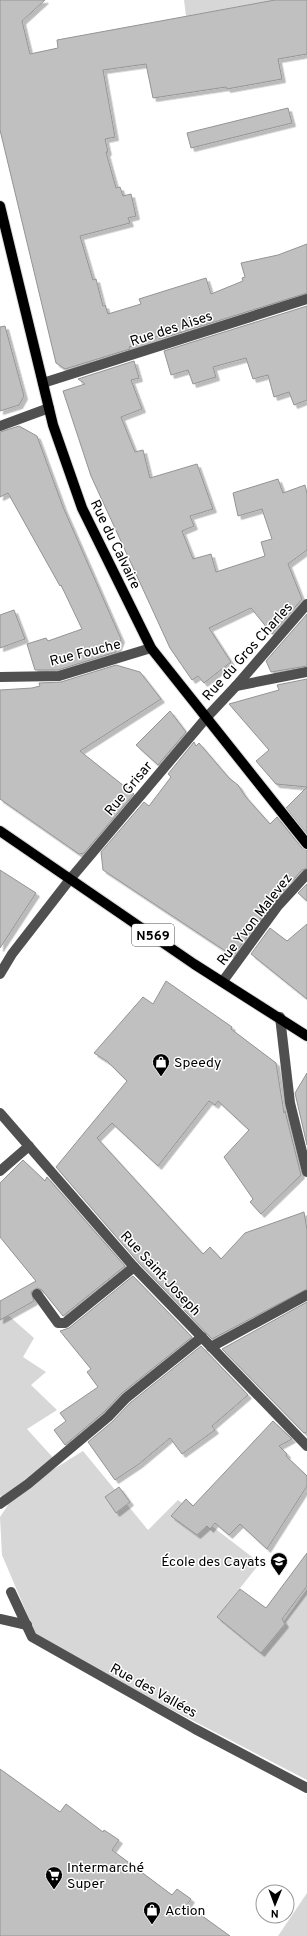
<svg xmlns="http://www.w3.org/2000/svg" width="307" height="1936" viewBox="0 0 307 1936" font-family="Overpass,sans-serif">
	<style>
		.green { fill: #d7d7d7 }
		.building { fill: #c0c0c0; stroke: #949494; filter: url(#shadow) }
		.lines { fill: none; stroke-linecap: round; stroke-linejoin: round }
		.major-casing { stroke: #dbdbdb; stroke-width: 12 }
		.minor { stroke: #505050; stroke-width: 10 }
		.major { stroke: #000; stroke-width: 10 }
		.labels { text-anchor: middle; stroke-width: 3; stroke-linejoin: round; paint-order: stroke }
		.shield { fill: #fff; stroke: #4c4c4c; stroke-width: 1 }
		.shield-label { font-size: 13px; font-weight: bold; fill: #000 }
		.street-label { font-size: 14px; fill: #000; stroke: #fff }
		.poi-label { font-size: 14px; fill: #000; stroke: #fff; text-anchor: start }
	</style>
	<defs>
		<filter id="shadow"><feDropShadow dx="3.5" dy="3.5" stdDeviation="0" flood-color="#0004"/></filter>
	</defs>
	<rect width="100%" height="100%" fill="#fff"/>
	<g class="green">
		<polygon points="184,0 275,0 186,16"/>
		<polygon points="0,1308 34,1338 23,1357 46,1372 31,1385 57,1410 27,1429 56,1461 14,1500 49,1472 83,1451 148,1530 178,1500 260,1563 217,1617 261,1653 307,1589 307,1780 38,1640 2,1555 0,1517 8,1505 2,1503 0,1494"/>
		<polygon points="307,1893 307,1936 278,1936"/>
	</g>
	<g class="building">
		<polygon points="0,0 45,0 22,21 30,54 58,48 57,40 275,0 307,0 307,54 278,59 282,79 227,89 226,87 153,98 146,64 103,70 115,137 105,139 108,152 106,152 116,188 120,187 123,196 131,194 136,216 128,218 130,223 80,236 93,280 96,279 103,306 105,305 108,314 141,304 139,299 206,278 211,294 243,281 242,278 245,277 241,263 278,255 307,244 307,293 160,339 159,336 129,347 130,349 65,369 56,363 0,130"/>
		<polygon points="288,108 292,123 191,148 187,133"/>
		<polygon points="307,306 307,400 294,405 289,392 274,397 268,375 253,379 246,358 213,367 216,377 193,384 188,370 171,375 164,351"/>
		<polygon points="5,326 24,396 19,405 0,411 0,327"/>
		<polygon points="134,361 139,378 131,380 142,409 121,417 135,452 143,450 150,478 197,464 213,509 190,516 194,526 182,531 193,559 211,554 216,572 265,556 261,542 272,539 262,509 238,516 233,493 278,479 283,493 305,485 307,494 307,550 288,564 302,599 272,634 251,608 209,628 231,662 204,683 198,676 192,680 170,648 91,476 63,391 85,384 78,379"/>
		<polygon points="19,426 37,436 63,507 121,639 116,652 58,670 35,670 27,644 46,638 48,641 82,629 61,585 60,586 8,493 0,497 0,432"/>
		<polygon points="14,610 25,639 0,648 0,615"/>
		<polygon points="307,614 307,666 271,672 266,661"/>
		<polygon points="116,665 140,672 161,699 80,751 134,794 84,853 79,854 0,799 0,690 32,688 40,686 39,683 61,682"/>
		<polygon points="307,679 307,787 276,784 256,761 269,750 229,704 279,690 277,685"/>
		<polygon points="170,711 186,732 158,765 136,745"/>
		<polygon points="194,742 196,746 199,743 229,778 238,785 245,796 270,824 277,817 302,848 307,850 307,868 302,870 272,903 233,956 103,870 101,852 144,802 149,806 171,777 168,774"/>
		<polygon points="307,787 307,834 286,808"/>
		<polygon points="0,870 36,893 0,948"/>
		<polygon points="307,884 307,901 298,893"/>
		<polygon points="307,924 307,999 251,954 270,928 287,941"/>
		<polygon points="166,981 232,1027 231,1029 276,1063 284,1113 285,1111 301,1175 261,1214 250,1202 253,1199 224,1157 249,1130 218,1101 215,1105 209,1101 158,1166 112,1123 97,1138 203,1254 210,1247 221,1259 245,1233 304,1212 307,1230 307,1289 212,1339 139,1263 56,1167 127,1081 108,1062 94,1053 143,997 153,1004"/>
		<polygon points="307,1073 307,1145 295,1093"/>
		<polygon points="23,1160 45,1181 47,1177 125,1266 63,1316 42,1290 37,1288 31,1292 34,1301 0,1320 0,1301 36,1281 0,1237 0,1183"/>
		<polygon points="133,1276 192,1337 122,1393 104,1412 65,1445 54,1430 66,1421 60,1413 98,1387 87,1372 91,1369 60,1331 69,1328"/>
		<polygon points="307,1302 307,1432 304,1433 222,1349"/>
		<polygon points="201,1346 248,1395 212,1426 215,1430 182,1454 170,1438 139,1464 115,1480 88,1442 112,1422 130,1403"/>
		<polygon points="273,1421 292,1439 279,1446 287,1454 286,1456 307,1476 307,1486 267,1549 240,1524 229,1535 215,1523 210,1529 207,1526 197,1535 171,1516 186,1499 193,1506"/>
		<polygon points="119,1487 130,1502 116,1513 105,1497"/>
		<polygon points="307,1553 307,1586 282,1619 285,1624 261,1653 217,1617 240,1589 266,1608"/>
		<polygon points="0,1769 60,1812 66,1804 103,1832 104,1830 119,1840 112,1850 172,1895 177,1889 191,1899 187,1905 230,1936 0,1936"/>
	</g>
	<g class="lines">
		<g class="major-casing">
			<g id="major">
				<polyline points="0,206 53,425 82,508 151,648 307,844"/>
				<polyline points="0,831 194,964 307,1036"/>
			</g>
		</g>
		<g class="minor">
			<polyline points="43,383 307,299"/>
			<polyline points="0,426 49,408"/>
			<polyline points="0,677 59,676 151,648"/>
			<polyline points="236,686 307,672"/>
			<polyline points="0,974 12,954 71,878 207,717 236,686 307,604"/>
			<polyline points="223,981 277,907 307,874"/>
			<polyline points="280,1017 290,1103 307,1172"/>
			<polyline points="0,1113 134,1267 307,1446"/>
			<polyline points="0,1171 29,1146"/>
			<polyline points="37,1294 58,1323 65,1323 134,1267"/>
			<polyline points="211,1347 307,1295"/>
			<polyline points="0,1504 28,1484 108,1417 126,1398 202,1337"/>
			<polyline points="11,1592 32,1637 195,1729 307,1788"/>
			<polyline points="0,1619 27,1625"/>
		</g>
		<use href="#major" class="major"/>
	</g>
	<defs>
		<g id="shop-pin" transform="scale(0.9)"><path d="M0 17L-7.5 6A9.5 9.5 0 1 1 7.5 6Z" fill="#000" stroke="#fff"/><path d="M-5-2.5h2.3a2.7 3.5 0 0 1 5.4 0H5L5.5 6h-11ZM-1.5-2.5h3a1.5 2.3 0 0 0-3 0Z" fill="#fff"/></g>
		<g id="school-pin" transform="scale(0.9)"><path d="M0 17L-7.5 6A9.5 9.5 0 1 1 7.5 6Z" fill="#000" stroke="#fff"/><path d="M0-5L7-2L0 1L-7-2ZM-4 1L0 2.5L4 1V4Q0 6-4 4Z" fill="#fff"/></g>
		<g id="supermarket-pin" transform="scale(0.9)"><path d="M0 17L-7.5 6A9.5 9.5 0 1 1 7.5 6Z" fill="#000" stroke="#fff"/><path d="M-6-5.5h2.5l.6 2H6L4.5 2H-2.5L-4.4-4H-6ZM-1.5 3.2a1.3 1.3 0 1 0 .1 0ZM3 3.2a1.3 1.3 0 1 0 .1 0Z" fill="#fff"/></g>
	</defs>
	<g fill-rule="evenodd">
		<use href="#shop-pin" x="161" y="1062"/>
		<use href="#school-pin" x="279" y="1561"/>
		<use href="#supermarket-pin" x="54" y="1875"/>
		<use href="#shop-pin" x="152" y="1910"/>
	</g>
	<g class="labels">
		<rect class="shield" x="132" y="924" width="42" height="22" rx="3"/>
		<g class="shield-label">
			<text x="153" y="940">N569</text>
		</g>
		<g class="street-label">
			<text transform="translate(171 328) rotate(-18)" y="5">Rue des Aises</text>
			<text transform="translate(116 544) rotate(64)" y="5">Rue du Calvaire</text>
			<text transform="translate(247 651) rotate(-48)" y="5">Rue du Gros Charles</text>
			<text transform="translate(85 652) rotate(-14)" y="5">Rue Fouche</text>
			<text transform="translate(128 788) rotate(-50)" y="5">Rue Grisar</text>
			<text transform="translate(254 919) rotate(-52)" y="5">Rue Yvon Malevez</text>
			<text transform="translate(161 1273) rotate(47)" y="5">Rue Saint-Joseph</text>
			<text transform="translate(154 1690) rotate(29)" y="5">Rue des Vallées</text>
		</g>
		<g class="poi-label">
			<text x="174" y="1067">Speedy</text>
			<text x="266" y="1566" text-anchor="end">École des Cayats</text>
			<text x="67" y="1872">Intermarché<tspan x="67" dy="16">Super</tspan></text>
			<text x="165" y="1915">Action</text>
		</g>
	</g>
	<g transform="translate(275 1904) rotate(181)"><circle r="19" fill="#ffffff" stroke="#999999"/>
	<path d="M0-3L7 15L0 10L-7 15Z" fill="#000000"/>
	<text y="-6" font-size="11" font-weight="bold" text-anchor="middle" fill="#000000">N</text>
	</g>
</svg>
